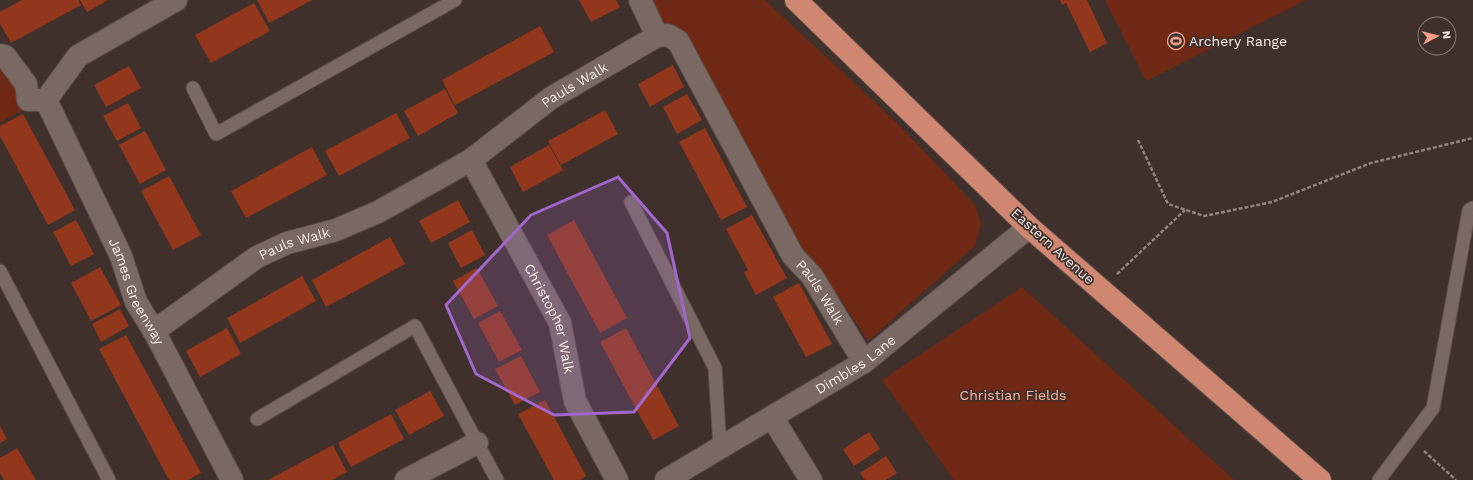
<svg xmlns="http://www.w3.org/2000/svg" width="1473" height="480" viewBox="0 0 1473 480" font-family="'Work Sans',sans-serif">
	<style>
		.green { fill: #6e2813 }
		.building { fill: #92371b }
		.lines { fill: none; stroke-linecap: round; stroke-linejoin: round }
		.lane-casing { stroke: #5a4c48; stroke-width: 15 }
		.street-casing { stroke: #5a4c48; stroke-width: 24 }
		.highway-casing { stroke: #5a4c48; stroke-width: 24 }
		.path { stroke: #90837e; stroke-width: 2.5; stroke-dasharray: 4 2; stroke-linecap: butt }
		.lane { stroke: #7a6862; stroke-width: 13 }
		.street { stroke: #7a6862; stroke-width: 22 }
		.highway { stroke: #cf8772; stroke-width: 22 }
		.marked { fill: #a167cd; fill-opacity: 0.2; stroke: #a167cd; stroke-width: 3; stroke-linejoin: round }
		.labels { text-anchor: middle; stroke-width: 3.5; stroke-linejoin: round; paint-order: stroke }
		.poi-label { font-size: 14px; fill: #fbf0ed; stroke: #40302b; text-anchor: start }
		.street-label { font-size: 14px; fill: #fbf0ed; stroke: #40302b }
		.park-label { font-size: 14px; fill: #ffb29b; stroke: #40302b }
	</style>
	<rect width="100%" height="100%" fill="#40302b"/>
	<g class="green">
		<polygon points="646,0 765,0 898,124 975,205 981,224 975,246 868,341 822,271 797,250 660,28"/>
		<polygon points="1105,0 1306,0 1146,81"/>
		<polygon points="0,59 4,59 24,109 0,123"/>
		<polygon points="1022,287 1234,480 954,480 882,380"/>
	</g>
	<g class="building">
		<polygon points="22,0 78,0 81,5 11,43 0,24 0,12"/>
		<polygon points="80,0 108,0 87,12"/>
		<polygon points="257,0 312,0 269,23"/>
		<polygon points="579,0 616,0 620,7 591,22"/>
		<polygon points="1060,0 1087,0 1107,43 1090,52 1066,3 1062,5"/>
		<polygon points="254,3 270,31 211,63 195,35"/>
		<polygon points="540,26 554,52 455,105 442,80"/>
		<polygon points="673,65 684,87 650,107 638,84"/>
		<polygon points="129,66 141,88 106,107 94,85"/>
		<polygon points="445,89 458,113 418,136 404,111"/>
		<polygon points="687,94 702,120 677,134 663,107"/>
		<polygon points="128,103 141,128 117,141 103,116"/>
		<polygon points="605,110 618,134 561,165 548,141"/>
		<polygon points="396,113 410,138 339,176 325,151"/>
		<polygon points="23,114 75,210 48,225 0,136 0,126"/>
		<polygon points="705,128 747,207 721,220 679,142"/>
		<polygon points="145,131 166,170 140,184 119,145"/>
		<polygon points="549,145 563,170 523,192 510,167"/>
		<polygon points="312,147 327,175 246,218 231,191"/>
		<polygon points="169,176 201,235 173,250 141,191"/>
		<polygon points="458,200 470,222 431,243 419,221"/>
		<polygon points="752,215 787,278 756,295 744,272 748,270 726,229"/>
		<polygon points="76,220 94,254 71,266 53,232"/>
		<polygon points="574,220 627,318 600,333 547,235"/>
		<polygon points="472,230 485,255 461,268 448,243"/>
		<polygon points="390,237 405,264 326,307 312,280"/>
		<polygon points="100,267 121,305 91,321 71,283"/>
		<polygon points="477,268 498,306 474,319 453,281"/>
		<polygon points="302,276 316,301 240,343 227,318"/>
		<polygon points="799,283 832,344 806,357 773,297"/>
		<polygon points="120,309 129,326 101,342 92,324"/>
		<polygon points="500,311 522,350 499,362 478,323"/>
		<polygon points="227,328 241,354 200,377 186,351"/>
		<polygon points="626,328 679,426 653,440 600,342"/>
		<polygon points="126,335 201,473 188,480 169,480 99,349"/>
		<polygon points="521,356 540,392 515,405 495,369"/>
		<polygon points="430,391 444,416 409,435 395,410"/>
		<polygon points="545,400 586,476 580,480 554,480 518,414"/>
		<polygon points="391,414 404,439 351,467 338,443"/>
		<polygon points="0,426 7,439 0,443"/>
		<polygon points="869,432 880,449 854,466 843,449"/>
		<polygon points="333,445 347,472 332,480 268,480"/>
		<polygon points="17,448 36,480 4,480 0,473 0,458"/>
		<polygon points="886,456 897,473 886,480 865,480 860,473"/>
	</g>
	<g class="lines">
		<g class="lane-casing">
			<g id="lane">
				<polyline points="193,88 216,134 455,0"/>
				<polyline points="631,202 715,368 720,448"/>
				<polyline points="0,271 109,480"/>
				<polyline points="257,419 415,326 497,480"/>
				<polyline points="1379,480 1433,408 1469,210 1473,208"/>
			</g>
		</g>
		<g class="street-casing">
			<g id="street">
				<polyline points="640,0 657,36"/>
				<polyline points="0,55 5,56 26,84 28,100 46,100"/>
				<path id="s1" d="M46,100L121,256L136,302L154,331L232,480"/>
				<polyline points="46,100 78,56 176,0"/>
				<path id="s2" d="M471,160L560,323L575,401L617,480"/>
				<path id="s3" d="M154,331L257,257L287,243L336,230L378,212L471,160L551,98L657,36L668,35L678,41L793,256L812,276L864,362"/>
				<polyline points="772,417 811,480"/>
				<polyline points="406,480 477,443"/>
				<path id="s4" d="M666,480L864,362L1029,227"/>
			</g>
		</g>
		<g class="highway-casing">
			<polyline id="highway" points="796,0 1029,227 1320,480"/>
		</g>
		<g class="path">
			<polyline points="1138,140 1168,204 1204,216 1272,202 1371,163 1473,138"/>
			<polyline points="1117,274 1185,210"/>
			<polyline points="1424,451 1456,480"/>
		</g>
		<use href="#lane" class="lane"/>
		<use href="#street" class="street"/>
		<use href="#highway" class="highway"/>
	</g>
	<path class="marked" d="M618,177L667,233L690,338L634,412L554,415L476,374L446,305L531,215Z"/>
	<defs>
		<g id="stadium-ring" transform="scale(0.9)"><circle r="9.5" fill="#40302b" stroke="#f39f85" stroke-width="1.5"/><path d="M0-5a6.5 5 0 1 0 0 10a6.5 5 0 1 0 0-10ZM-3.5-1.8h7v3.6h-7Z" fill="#f39f85"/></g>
	</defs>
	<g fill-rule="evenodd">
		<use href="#stadium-ring" x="1176" y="41"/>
	</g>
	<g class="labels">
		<g class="poi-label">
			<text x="1189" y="46">Archery Range</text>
		</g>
		<g class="street-label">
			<text dy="5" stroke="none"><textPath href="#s3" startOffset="491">Pauls Walk</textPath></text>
			<text dy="5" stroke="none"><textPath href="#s3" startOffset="167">Pauls Walk</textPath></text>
			<text transform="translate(1053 246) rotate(42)" y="5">Eastern Avenue</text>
			<text dy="5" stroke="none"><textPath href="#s1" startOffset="212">James Greenway</textPath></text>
			<text dy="5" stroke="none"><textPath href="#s3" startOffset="899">Pauls Walk</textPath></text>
			<text dy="5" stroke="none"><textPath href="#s2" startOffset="178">Christopher Walk</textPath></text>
			<text dy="5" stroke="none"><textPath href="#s4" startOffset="222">Dimbles Lane</textPath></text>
		</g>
		<g class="park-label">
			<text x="1013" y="400">Christian Fields</text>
		</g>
	</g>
	<g transform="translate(1437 36) rotate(83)"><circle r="19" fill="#40302b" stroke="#8b7d79"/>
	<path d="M0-3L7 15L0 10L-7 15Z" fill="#f39f85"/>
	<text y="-6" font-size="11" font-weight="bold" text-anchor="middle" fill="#fbf0ed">N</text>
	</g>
</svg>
